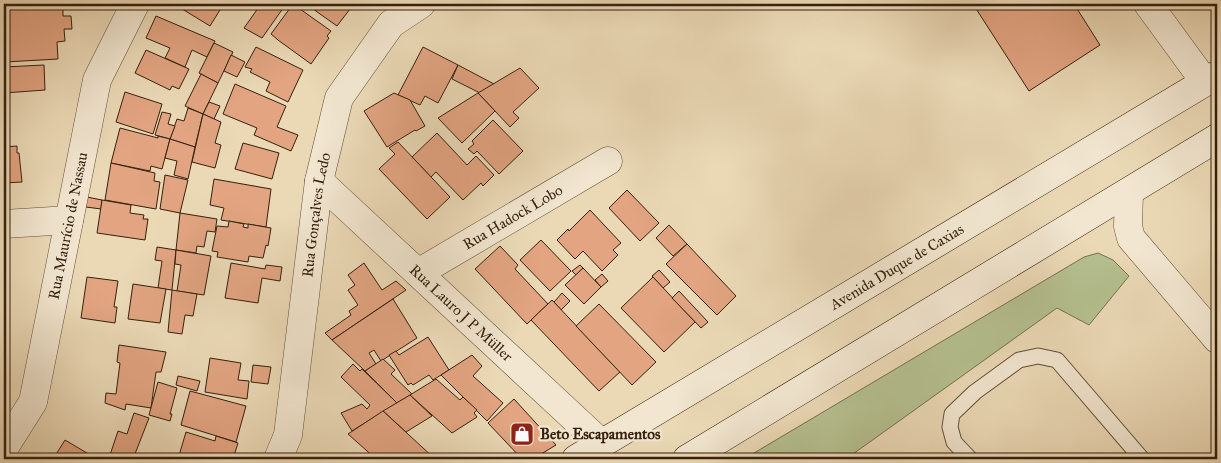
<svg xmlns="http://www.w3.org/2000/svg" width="1221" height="463" viewBox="0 0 1221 463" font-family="'IM FELL Great Primer',serif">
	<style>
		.green { fill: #b5c090; stroke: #75704e }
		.building { fill: #e2a481; stroke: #35200d }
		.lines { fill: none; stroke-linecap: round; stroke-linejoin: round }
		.lane-casing { stroke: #624e37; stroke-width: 17 }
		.street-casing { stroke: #624e37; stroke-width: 29 }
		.secondary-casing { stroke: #35200d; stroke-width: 29 }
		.lane { stroke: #f2e6d0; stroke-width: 15 }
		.street { stroke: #f2e6d0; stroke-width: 28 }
		.secondary { stroke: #f2e6d0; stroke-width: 28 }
		.labels { text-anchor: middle; stroke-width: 4.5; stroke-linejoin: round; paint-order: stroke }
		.street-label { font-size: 15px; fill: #35200d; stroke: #f2e6d0 }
		.poi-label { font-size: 15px; font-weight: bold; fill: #35200d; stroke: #f2e6d0; text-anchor: start }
	</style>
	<rect width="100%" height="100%" fill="#ebd9b6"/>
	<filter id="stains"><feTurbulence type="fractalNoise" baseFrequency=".004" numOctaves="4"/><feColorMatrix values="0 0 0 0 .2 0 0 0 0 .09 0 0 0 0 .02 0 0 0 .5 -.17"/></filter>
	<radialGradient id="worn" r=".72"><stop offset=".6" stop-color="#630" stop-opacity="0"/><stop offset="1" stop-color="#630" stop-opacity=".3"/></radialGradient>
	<polygon class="green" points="1098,253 1113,260 1129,276 1089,325 1057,308 846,459 744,459 1084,257"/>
	<g class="building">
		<polygon points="4,4 12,4 12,5 63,4 63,16 71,16 72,29 64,29 65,41 57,42 58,59 5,62"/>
		<polygon points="174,4 221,4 223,5 210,26"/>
		<polygon points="261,4 286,4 262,38 244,28"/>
		<polygon points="293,4 331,31 327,36 329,38 311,64 278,40 271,34"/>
		<polygon points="306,4 343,4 350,9 337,26"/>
		<polygon points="973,4 1074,4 1100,45 1029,91"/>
		<polygon points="156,16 215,41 207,57 192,50 185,67 165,58 170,48 146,38"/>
		<polygon points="214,43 233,52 218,83 199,73"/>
		<polygon points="256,47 303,70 288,102 266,91 270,82 250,72 252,69 245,67"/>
		<polygon points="423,47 458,65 438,103 425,96 420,105 398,95"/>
		<polygon points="146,50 189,69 179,89 172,86 170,90 135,73"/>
		<polygon points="231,55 245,62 237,77 224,71"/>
		<polygon points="44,65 45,90 4,93 4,67"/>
		<polygon points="458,65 494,84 480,93 452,79"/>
		<polygon points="520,68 539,88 513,112 519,118 510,127 478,93"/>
		<polygon points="201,74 218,83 203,114 185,106"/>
		<polygon points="235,84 286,106 277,127 298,135 291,151 254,135 257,128 223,114"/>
		<polygon points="125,92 162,104 153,134 116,122"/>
		<polygon points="394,93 410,100 425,126 416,131 415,130 387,147 364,111"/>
		<polygon points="478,93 495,111 462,143 438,118"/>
		<polygon points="209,102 220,106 214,119 203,114"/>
		<polygon points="188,108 203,114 195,147 170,139 177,119 184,121"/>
		<polygon points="162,112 171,114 168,124 175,126 170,139 155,135"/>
		<polygon points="203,114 221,122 215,143 221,145 215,168 192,162"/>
		<polygon points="493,120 523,151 499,174 477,151 474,154 468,149 474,144 472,141"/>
		<polygon points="120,128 158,138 158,136 170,139 162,169 151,166 150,171 111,163"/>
		<polygon points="437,133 467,165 476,156 494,175 483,186 481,183 463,200 436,172 431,177 412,157"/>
		<polygon points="170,139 195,147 188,179 174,175 177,161 165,158"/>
		<polygon points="398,142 450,197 427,219 379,169 395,154 389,148"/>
		<polygon points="243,143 279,153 272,179 235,169"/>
		<polygon points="17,146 17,153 19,153 22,182 4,183 4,147"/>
		<polygon points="111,163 155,173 154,181 160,182 156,209 105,200"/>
		<polygon points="165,175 188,180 180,213 160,209"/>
		<polygon points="214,179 271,189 266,227 221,220 224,208 210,205"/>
		<polygon points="627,190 659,223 640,241 609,208"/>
		<polygon points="87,197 102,200 101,209 86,207"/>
		<polygon points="102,200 131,205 130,213 144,215 143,219 148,219 145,240 97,233"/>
		<polygon points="590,210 621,243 613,250 618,255 602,271 583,251 575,259 557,240 568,229 569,231"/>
		<polygon points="180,213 217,219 215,232 207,231 204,247 197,246 196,253 176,250"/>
		<polygon points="229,221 244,224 243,227 248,228 248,224 271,228 268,246 266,245 263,258 249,256 248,262 217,257 218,252 212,251 217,226 228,227"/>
		<polygon points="669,225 687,244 673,256 656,238"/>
		<polygon points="541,240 571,271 550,291 520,260"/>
		<polygon points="687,244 736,296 717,315 666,264"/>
		<polygon points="500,246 518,265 515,269 548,304 527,324 475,269"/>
		<polygon points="157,247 176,250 172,290 158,288 162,261 155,260"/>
		<polygon points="176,250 211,256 204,295 177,291 181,265 175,264"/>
		<polygon points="231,263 265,269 266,265 282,267 280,281 262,278 258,303 225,298"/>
		<polygon points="364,263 382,290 396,281 406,290 332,340 325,333 351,315 349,311 358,305 348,290 355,285 348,275"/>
		<polygon points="580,265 583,268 576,275 572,271"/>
		<polygon points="583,268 601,287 584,304 565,285"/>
		<polygon points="659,270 670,282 663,288 652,276"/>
		<polygon points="602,274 608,281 601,287 595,280"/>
		<polygon points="87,277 118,281 114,307 117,307 115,323 81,318"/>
		<polygon points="653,277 695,322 664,352 621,308"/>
		<polygon points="133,284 166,289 160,323 128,319"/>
		<polygon points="172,290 197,294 193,316 185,315 182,334 168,332"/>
		<polygon points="679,291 708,322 701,328 672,298"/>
		<polygon points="562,293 570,301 561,310 554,302"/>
		<polygon points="393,299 417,338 381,361 374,350 369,353 376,364 365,371 332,340"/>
		<polygon points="552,300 620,372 599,391 531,320"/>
		<polygon points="599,304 656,362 632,385 576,326"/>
		<polygon points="428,337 449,370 433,380 429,375 413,385 411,383 408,385 389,355 396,351 399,355"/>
		<polygon points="119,345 166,352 161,372 156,372 151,408 126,404 125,410 105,403 106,393 116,394 120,363 117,362"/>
		<polygon points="472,355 482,366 473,376 503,403 487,421 441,375"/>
		<polygon points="210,358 241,363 238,380 249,381 247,399 205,392"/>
		<polygon points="383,359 395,370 391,374 412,394 397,403 365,371"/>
		<polygon points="353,364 360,371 362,369 397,403 352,431 341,413 362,404 367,409 370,405 341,377"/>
		<polygon points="253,365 271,367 268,384 251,382"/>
		<polygon points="178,376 200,381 197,391 176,385"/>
		<polygon points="436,379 460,400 463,397 477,410 474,413 477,417 452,433 410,395"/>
		<polygon points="158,382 177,388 170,414 172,414 170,421 149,415"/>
		<polygon points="190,391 246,406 236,442 181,425"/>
		<polygon points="410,395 432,416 406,432 383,411"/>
		<polygon points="514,399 556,445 533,459 522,459 488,423"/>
		<polygon points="383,411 435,459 376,459 348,434"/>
		<polygon points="134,413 149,418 133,459 120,459 110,455 118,431 127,434"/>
		<polygon points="186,432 215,441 216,436 238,443 233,459 178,459"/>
		<polygon points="65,440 97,459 53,459"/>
	</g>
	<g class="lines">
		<g class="lane-casing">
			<polyline id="lane" points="970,459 954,442 950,427 952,414 975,392 1019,360 1038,356 1057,360 1142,459"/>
		</g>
		<g class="street-casing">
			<g id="street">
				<polyline points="1148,4 1205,82"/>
				<path id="s1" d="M319,181L602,444"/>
				<polyline points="1129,192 1128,226 1131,238 1217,339"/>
				<polyline points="4,224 69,220"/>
				<path id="s2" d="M418,273L608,161"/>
				<path id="s3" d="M4,448L33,402L97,80L135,4"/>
				<path id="s4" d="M278,459L288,435L319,181L339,98L391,24L421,4"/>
			</g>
		</g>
		<g class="secondary-casing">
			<g id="secondary">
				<path id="s5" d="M576,459L1217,75"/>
				<polyline points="687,459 1217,138"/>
			</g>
		</g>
		<use href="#lane" class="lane"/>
		<use href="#street" class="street"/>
		<use href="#secondary" class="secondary"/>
	</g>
	<defs>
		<g id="shop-square" transform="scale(1.25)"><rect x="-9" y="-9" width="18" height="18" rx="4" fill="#8f2418" stroke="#f2e6d0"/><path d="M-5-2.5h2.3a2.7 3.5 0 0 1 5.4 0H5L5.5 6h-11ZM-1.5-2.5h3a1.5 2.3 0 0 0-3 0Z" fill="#fff"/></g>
	</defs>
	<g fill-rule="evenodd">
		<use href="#shop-square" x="522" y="434"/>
	</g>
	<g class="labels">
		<g class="street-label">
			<text dy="5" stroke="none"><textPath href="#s4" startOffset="248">Rua Gonçalves Ledo</textPath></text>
			<text dy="5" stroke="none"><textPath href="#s2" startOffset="110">Rua Hadock Lobo</textPath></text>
			<text dy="5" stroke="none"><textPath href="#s3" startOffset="234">Rua Maurício de Nassau</textPath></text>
			<text dy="5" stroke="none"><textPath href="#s5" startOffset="374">Avenida Duque de Caxias</textPath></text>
			<text dy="5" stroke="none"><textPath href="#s1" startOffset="194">Rua Lauro J P Müller</textPath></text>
		</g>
		<g class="poi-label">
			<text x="540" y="439">Beto Escapamentos</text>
		</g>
	</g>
	<rect width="1221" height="463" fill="none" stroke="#ebd9b6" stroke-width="20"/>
	<rect x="5" y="5" width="1211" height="453" fill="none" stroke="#35200d" stroke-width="2.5"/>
	<rect x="10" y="10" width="1201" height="443" fill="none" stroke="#35200d"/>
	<rect width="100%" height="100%" filter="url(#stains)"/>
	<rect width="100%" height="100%" fill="url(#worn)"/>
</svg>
